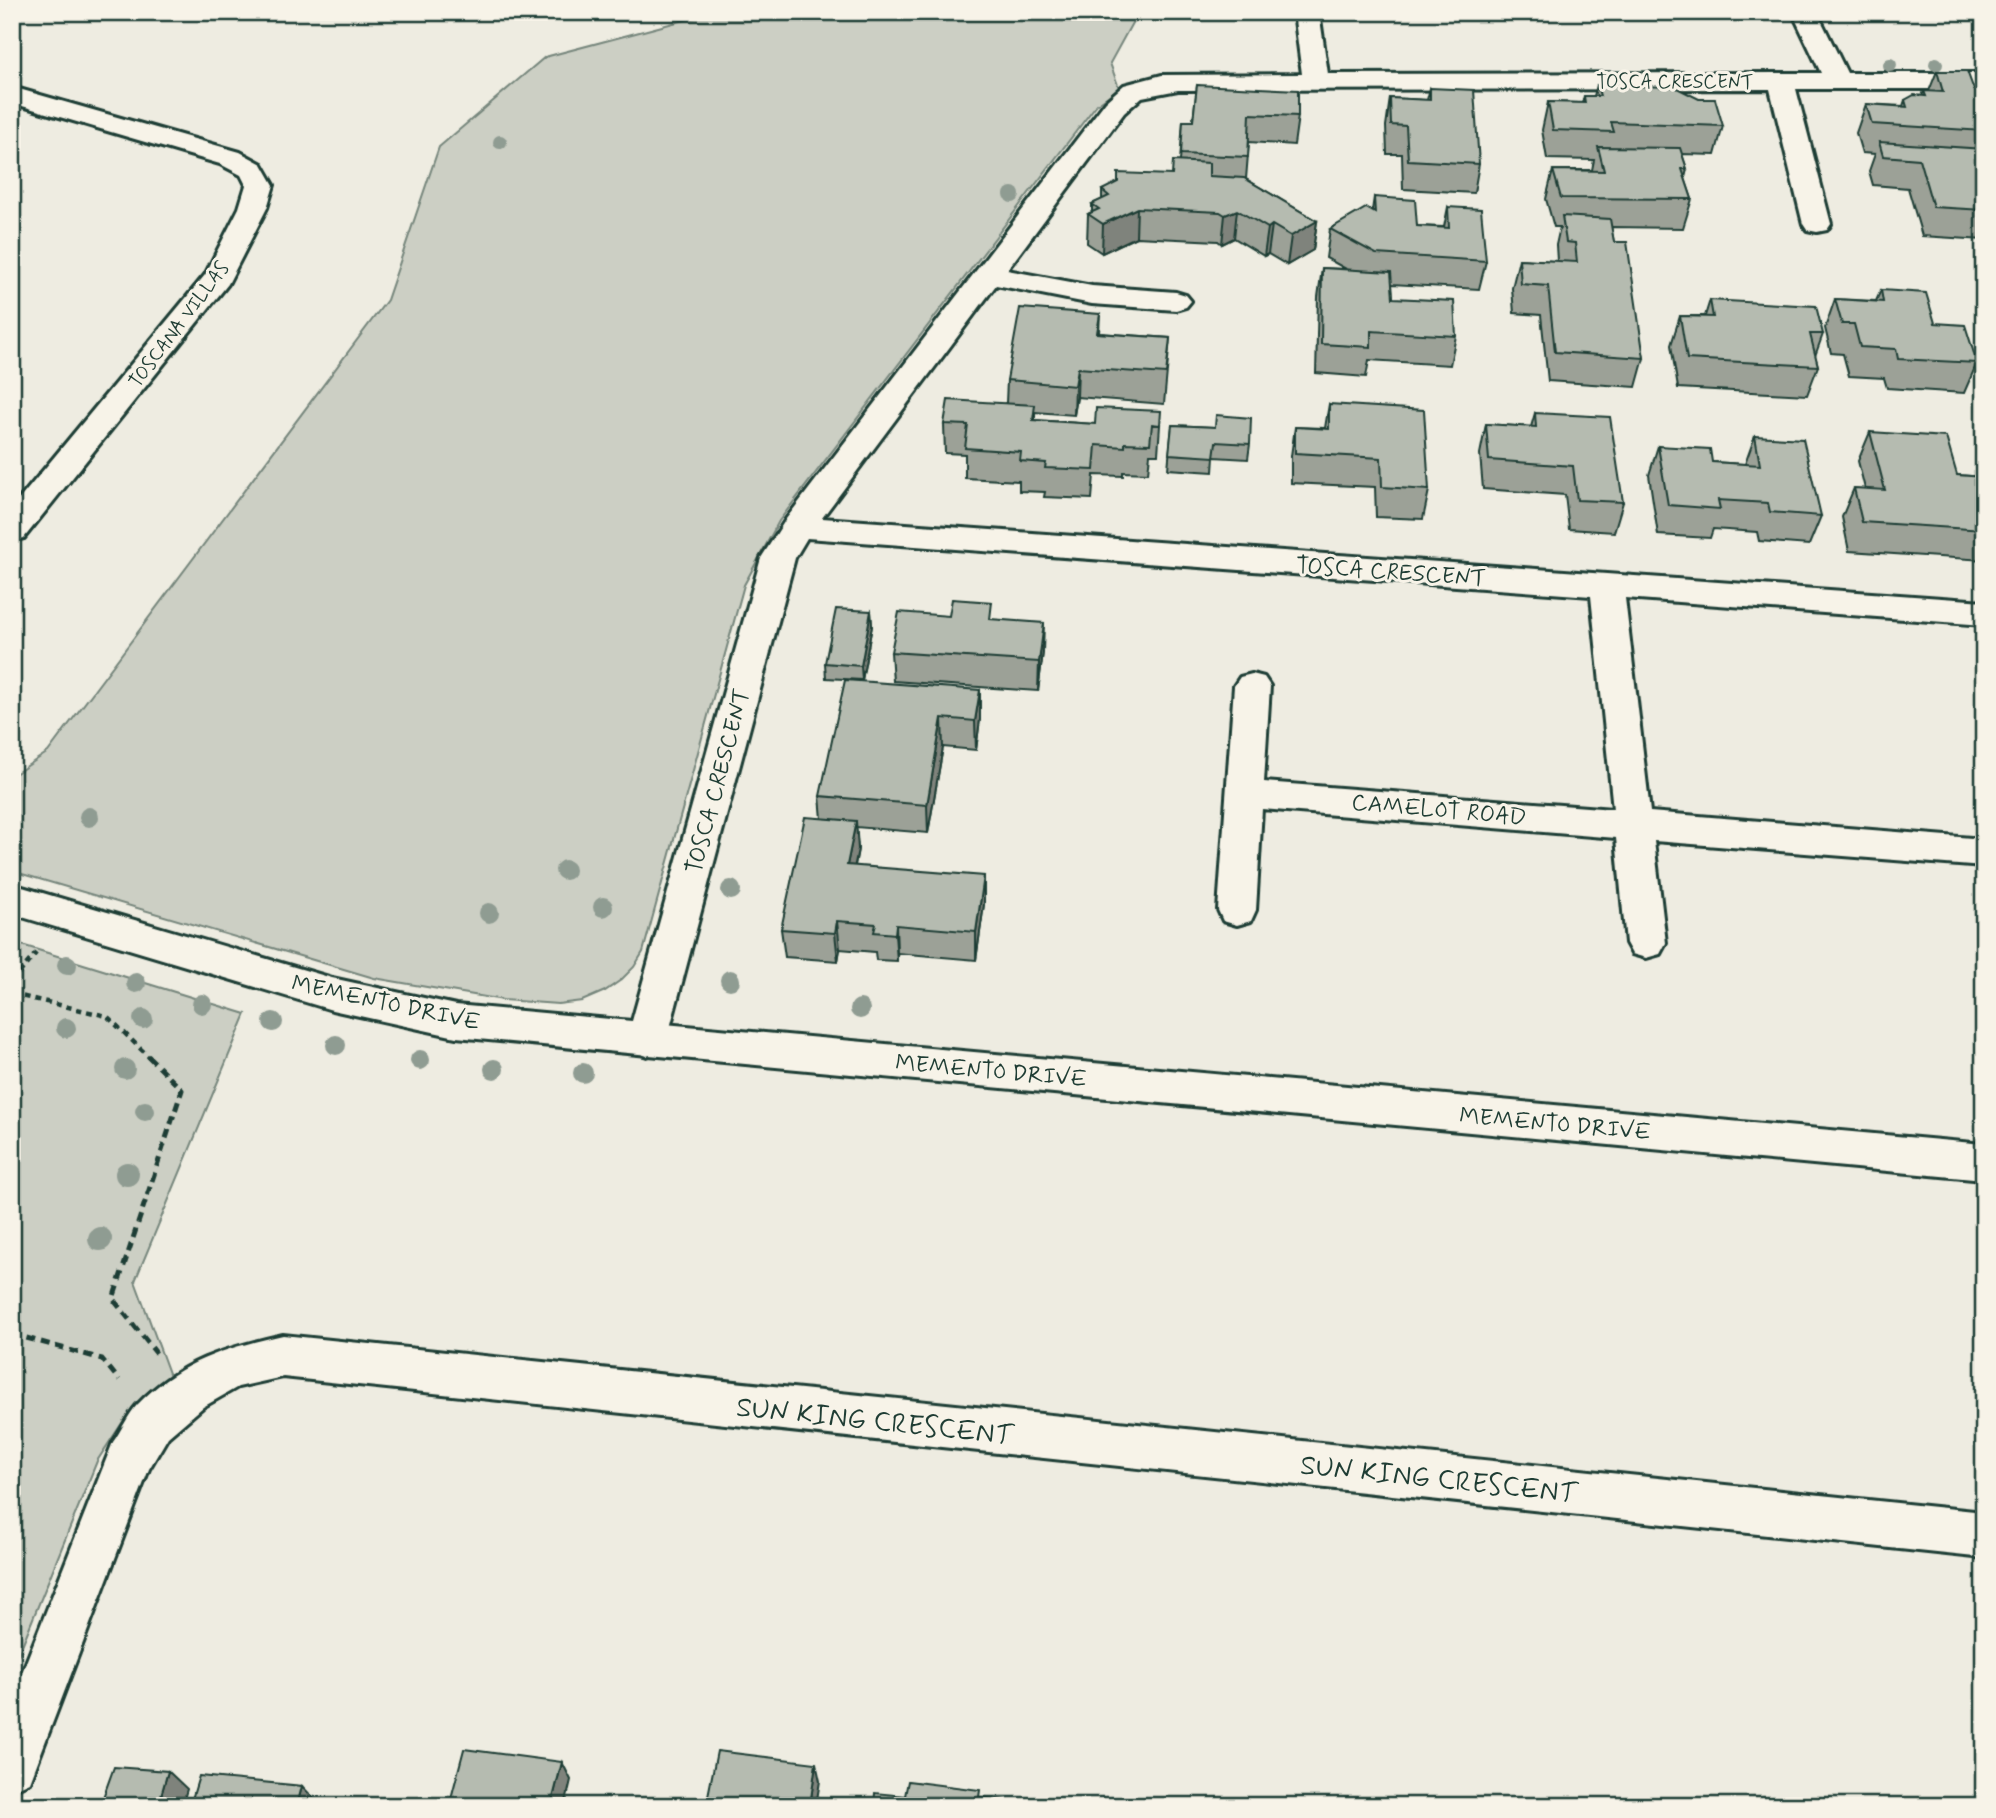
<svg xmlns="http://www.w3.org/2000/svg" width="1996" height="1818" viewBox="0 0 1996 1818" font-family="Mynerve,sans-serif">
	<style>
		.green { fill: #cccfc4; stroke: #76867c; stroke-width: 2 }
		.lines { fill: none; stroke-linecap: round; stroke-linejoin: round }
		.minor-casing { stroke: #1f3d34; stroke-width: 6 }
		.tertiary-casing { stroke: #1f3d34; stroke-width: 6 }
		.path-far1 { stroke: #1f3d34; stroke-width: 4.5; stroke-dasharray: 6 5; stroke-linecap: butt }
		.path { stroke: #1f3d34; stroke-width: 5; stroke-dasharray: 9 6; stroke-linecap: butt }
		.minor { fill: #f7f3e8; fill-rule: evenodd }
		.tertiary { fill: #f7f3e8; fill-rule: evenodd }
		.tree { fill: #8f9c92 }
		.wall { fill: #9ca197; stroke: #1f3d34; stroke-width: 2 }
		.shaded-wall { fill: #7f837b; stroke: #1f3d34; stroke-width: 2 }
		.building { fill: #b5bbb0; stroke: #1f3d34; stroke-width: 2 }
		.labels { text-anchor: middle; stroke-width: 6; stroke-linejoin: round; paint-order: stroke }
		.far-street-label { font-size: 19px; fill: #1f3d34; stroke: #f7f3e8 }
		.street-label { font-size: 23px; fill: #1f3d34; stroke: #f7f3e8 }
		.near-street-label { font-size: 28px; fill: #1f3d34; stroke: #f7f3e8 }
	</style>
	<rect width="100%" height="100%" fill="#eeece1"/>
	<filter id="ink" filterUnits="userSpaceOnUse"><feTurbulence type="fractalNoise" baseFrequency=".0143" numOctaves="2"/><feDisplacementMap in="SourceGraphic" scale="14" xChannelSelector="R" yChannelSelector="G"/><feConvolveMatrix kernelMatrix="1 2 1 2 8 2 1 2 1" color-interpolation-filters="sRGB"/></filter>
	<g filter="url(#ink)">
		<g class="green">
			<polygon points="715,12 1138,12 1110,63 1119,88 1097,104 779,521 744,585 643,952 634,967 621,980 605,991 582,1001 558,1004 503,1000 374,978 12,871 12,776 48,752 387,300 439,147 545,57"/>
			<polygon points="12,942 246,1014 135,1281 170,1376 128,1414 97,1461 12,1670"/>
		</g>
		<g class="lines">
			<g class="minor-casing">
				<g id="minor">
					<polygon points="1294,12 1319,12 1328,74 1821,73 1792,12 1817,12 1847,73 1984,73 1984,89 1796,89 1831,224 1827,230 1817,232 1807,230 1803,224 1770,89 1178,90 1142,97 1124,113 1007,270 1092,286 1176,292 1186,295 1191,301 1186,307 1176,310 1092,304 996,285 822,518 1984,601 1984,625 1625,598 1650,812 1984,839 1984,867 1654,841 1666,943 1660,954 1646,958 1632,954 1626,943 1616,838 1262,809 1256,910 1251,921 1237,925 1223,921 1218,910 1234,686 1240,677 1252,674 1264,677 1270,686 1264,782 1613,809 1591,596 807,538 795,558 667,1039 661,1051 647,1056 633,1051 627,1039 761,558 786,519 1106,101 1124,85 1162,75 1302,74"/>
					<polygon points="12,87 240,152 262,164 274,185 267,208 228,284 24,538 12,541 12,508 205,275 239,208 246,185 241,175 220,164 12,103"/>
					<path d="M283,1335L1984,1512V1558L283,1377L238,1387L203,1407L168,1437L149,1469L30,1782L12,1790V1698L113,1442C121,1431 128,1415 137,1405C180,1361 225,1348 283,1335Z"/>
				</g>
			</g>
			<g class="tertiary-casing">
				<polygon id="tertiary" points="12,884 332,978 456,1005 1984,1144 1984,1180 456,1037 332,1010 12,914"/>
			</g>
			<g class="path-far1">
				<polyline points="12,982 36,953"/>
				<polyline points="12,994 107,1016 150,1058"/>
			</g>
			<g class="path">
				<polyline points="148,1056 182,1090 113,1299 156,1353"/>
				<polyline points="12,1334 102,1359 119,1380"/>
			</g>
			<use href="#minor" class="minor"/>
			<use href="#tertiary" class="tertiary"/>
		</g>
		<g class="tree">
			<circle cx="1936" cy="64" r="7"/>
			<circle cx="1890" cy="65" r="7"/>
			<circle cx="500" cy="142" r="7"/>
			<circle cx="1012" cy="195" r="8"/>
			<circle cx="89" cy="817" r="10"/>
			<circle cx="565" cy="870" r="10"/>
			<circle cx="731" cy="890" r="10"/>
			<circle cx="603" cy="907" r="10"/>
			<circle cx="489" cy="913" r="10"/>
			<circle cx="67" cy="965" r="10"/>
			<circle cx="730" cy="980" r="10"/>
			<circle cx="136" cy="983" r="10"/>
			<circle cx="202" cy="1004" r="10"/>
			<circle cx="860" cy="1009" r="10"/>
			<circle cx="143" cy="1019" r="10"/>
			<circle cx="273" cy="1022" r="10"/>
			<circle cx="66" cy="1028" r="10"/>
			<circle cx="336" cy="1045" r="10"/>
			<circle cx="420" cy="1060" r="10"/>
			<circle cx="125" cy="1069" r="10"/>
			<circle cx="494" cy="1069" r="10"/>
			<circle cx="583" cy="1073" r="10"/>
			<circle cx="145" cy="1111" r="10"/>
			<circle cx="127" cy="1174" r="12"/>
			<circle cx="100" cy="1239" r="12"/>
		</g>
		<g class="wall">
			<polygon points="1937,71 1984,94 1984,240 1922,236 1908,188 1873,185 1869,171 1875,154 1862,153 1856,133 1866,104 1903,106 1905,100 1922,96 1924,91 1929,91"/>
			<polygon points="1197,85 1298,116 1294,145 1249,142 1246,179 1317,221 1313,250 1287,265 1268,254 1264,256 1234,238 1222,244 1218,241 1136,237 1102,253 1087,243 1088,214 1092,212 1092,204 1102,200 1102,190 1172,175 1180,161 1183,121 1193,121"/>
			<polygon points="1597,85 1723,126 1715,155 1682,154 1687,169 1685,178 1692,199 1683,228 1611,227 1614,242 1644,358 1636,387 1548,381 1541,315 1514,313 1512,288 1519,259 1557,261 1556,245 1560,227 1554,227 1546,199 1553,170 1592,170 1594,160 1547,159 1542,130 1548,102 1582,103 1584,96 1594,96"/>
			<polygon points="1430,88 1479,164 1474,193 1403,189 1402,154 1387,154 1386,126 1390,98 1427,100"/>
			<polygon points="1374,197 1417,226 1444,227 1448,207 1486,261 1479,289 1392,284 1393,298 1456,336 1450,365 1369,360 1366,377 1316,373 1318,297 1322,268 1346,269 1326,258 1330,229 1372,211"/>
			<polygon points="1881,290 1935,323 1977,363 1964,393 1887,388 1884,378 1849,376 1843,354 1831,353 1825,328 1835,299 1876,301"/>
			<polygon points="1710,300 1823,334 1815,356 1818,366 1807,395 1678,388 1671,345 1680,316 1705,316"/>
			<polygon points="1100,314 1099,333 1170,338 1164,404 1077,397 1074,415 1035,412 1035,420 1095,424 1160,425 1158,454 1150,454 1148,473 1123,472 1123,476 1094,475 1092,499 1044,497 1045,492 1019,491 1019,481 965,478 965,454 945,453 944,424 1006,403 1007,380"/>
			<polygon points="1329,404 1429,490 1423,519 1376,517 1375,487 1291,483 1291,456 1295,427 1325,428"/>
			<polygon points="1535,413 1623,502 1614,532 1569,529 1565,495 1483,489 1480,454 1486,424 1531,427"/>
			<polygon points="1172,425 1215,427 1250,444 1248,459 1214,457 1213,472 1168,469"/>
			<polygon points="1870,432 1957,475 1984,477 1984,560 1849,551 1842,517 1854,488 1865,489 1858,461"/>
			<polygon points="1755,436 1821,516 1809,545 1759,541 1757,532 1713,529 1710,538 1658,535 1649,475 1658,446 1712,462 1745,464"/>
			<polygon points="871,611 872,626 862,680 826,678 825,663"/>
			<polygon points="992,619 1043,652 1038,691 893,681 891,652"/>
			<polygon points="980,690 980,719 976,750 943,747 928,833 856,827 858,849 855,866 984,904 976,960 897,953 897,961 876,960 875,952 840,949 838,961 785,957 781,929 822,819 820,796"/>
		</g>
		<g class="shaded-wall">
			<polygon points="1137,208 1136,237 1102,253 1103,224"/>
			<polygon points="1237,210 1234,238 1222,244 1225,215"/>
			<polygon points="1317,221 1313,250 1287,265 1291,236"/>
			<polygon points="1272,225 1268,254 1264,256 1268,228"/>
			<polygon points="1078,368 1077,397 1074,415 1075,386"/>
			<polygon points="871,611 872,626 862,680 861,666"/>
			<polygon points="1044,623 1043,652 1038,691 1039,662"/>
			<polygon points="980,690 980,719 976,750 975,721"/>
			<polygon points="942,718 943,747 928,833 927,805"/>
			<polygon points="856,821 858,849 849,893 847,865"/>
			<polygon points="984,876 984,904 976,960 976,932"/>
			<polygon points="837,921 840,949 838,961 835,933"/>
			<polygon points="896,925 897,953 897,961 895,934"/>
			<polygon points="562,1762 571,1780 565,1806 551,1806"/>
			<polygon points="816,1763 820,1781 816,1806 810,1806"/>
			<polygon points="168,1771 187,1789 182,1806 158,1806"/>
			<polygon points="302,1786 318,1803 317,1806 297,1806"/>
		</g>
		<g class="building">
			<polygon points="1937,71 1967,71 1974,90 1984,94 1984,131 1872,124 1866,104 1907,107 1905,100 1914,95 1926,96 1924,91 1943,92"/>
			<polygon points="1197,85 1298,90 1298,116 1250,114 1248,157 1181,154 1183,121 1193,121"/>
			<polygon points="1597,85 1675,87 1699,99 1715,99 1723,126 1611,122 1614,132 1553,130 1548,102 1585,103 1584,96 1600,96"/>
			<polygon points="1430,88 1474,90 1479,164 1408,160 1406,126 1391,125 1390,98 1430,100"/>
			<polygon points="1879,142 1984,149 1984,210 1933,207 1919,159 1883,156"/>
			<polygon points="1598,147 1680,148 1687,169 1682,169 1692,199 1561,198 1553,170 1604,171"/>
			<polygon points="1173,161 1209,163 1209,176 1244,178 1317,221 1291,236 1272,225 1268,228 1237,210 1225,215 1220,212 1137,208 1103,224 1088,214 1099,209 1092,204 1109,196 1102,190 1118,182 1118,173 1172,175"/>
			<polygon points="1374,197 1415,200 1417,226 1449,228 1448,207 1481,209 1486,261 1376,254 1330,229 1366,208 1375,213"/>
			<polygon points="1562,216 1610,219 1614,242 1627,242 1644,358 1555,352 1548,286 1521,284 1519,259 1577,262 1575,243 1566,242"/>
			<polygon points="1322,268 1391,272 1393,298 1454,301 1456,336 1371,331 1371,347 1321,344"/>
			<polygon points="1881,290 1926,293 1935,323 1965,325 1977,363 1898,359 1896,349 1860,347 1854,324 1842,324 1835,299 1883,302"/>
			<polygon points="1710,300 1816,306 1823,334 1810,334 1818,366 1687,359 1680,316 1713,317"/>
			<polygon points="1020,308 1100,314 1097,333 1170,338 1166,374 1078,368 1075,386 1007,380"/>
			<polygon points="948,400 1035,405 1033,420 1095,424 1096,408 1161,411 1160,425 1152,424 1150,444 1125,443 1125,447 1096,445 1094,470 1045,468 1046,463 1020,461 1021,452 965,448 968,425 944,424"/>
			<polygon points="1329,404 1424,410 1429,490 1382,487 1381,458 1295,453 1295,427 1329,429"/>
			<polygon points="1535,413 1610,417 1623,502 1577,500 1573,466 1489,460 1486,424 1536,427"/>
			<polygon points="1216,415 1251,418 1250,444 1216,442 1214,457 1169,454 1172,425 1215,427"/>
			<polygon points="1870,432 1946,437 1957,475 1984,477 1984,530 1862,522 1854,488 1885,490"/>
			<polygon points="1755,436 1803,439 1821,516 1770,512 1768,503 1718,500 1720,509 1668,505 1658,446 1710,449 1712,462 1760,465"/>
			<polygon points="952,599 992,602 990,619 1044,623 1039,662 891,652 899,612 949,616"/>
			<polygon points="836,609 871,611 861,666 825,663"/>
			<polygon points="845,680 980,690 975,721 942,718 927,805 820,796"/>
			<polygon points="805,817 856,821 847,865 984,876 976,932 896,925 895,934 874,932 876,924 837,921 835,933 781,929"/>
			<polygon points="464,1749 562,1762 551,1806 449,1806"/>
			<polygon points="717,1751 816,1763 810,1806 706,1806"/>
			<polygon points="114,1767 168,1771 158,1806 100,1806"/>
			<polygon points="199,1776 302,1786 297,1806 190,1806"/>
			<polygon points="908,1781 980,1790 979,1797 1032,1803 1031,1806 874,1806 875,1793 905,1796"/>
		</g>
	</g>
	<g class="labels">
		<g class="far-street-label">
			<text x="1675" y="88">TOSCA CRESCENT</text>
			<text transform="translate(178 324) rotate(-53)" y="7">TOSCANA VILLAS</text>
		</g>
		<g class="street-label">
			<text transform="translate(1391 571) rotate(4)" y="8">TOSCA CRESCENT</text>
			<text transform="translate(717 781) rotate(-75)" y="8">TOSCA CRESCENT</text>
			<text transform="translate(1439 809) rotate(5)" y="8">CAMELOT ROAD</text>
			<text transform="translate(386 1002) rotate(12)" y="8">MEMENTO DRIVE</text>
			<text transform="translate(991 1070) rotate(5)" y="8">MEMENTO DRIVE</text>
			<text transform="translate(1555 1123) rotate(5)" y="8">MEMENTO DRIVE</text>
		</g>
		<g class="near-street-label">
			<text transform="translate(875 1420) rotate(6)" y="10">SUN KING CRESCENT</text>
			<text transform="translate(1439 1478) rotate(6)" y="10">SUN KING CRESCENT</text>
		</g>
	</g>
	<rect width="1996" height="1818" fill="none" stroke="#f7f3e8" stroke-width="42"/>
	<rect x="21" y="21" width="1954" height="1776" fill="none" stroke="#1f3d34" stroke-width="2.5" filter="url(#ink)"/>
</svg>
